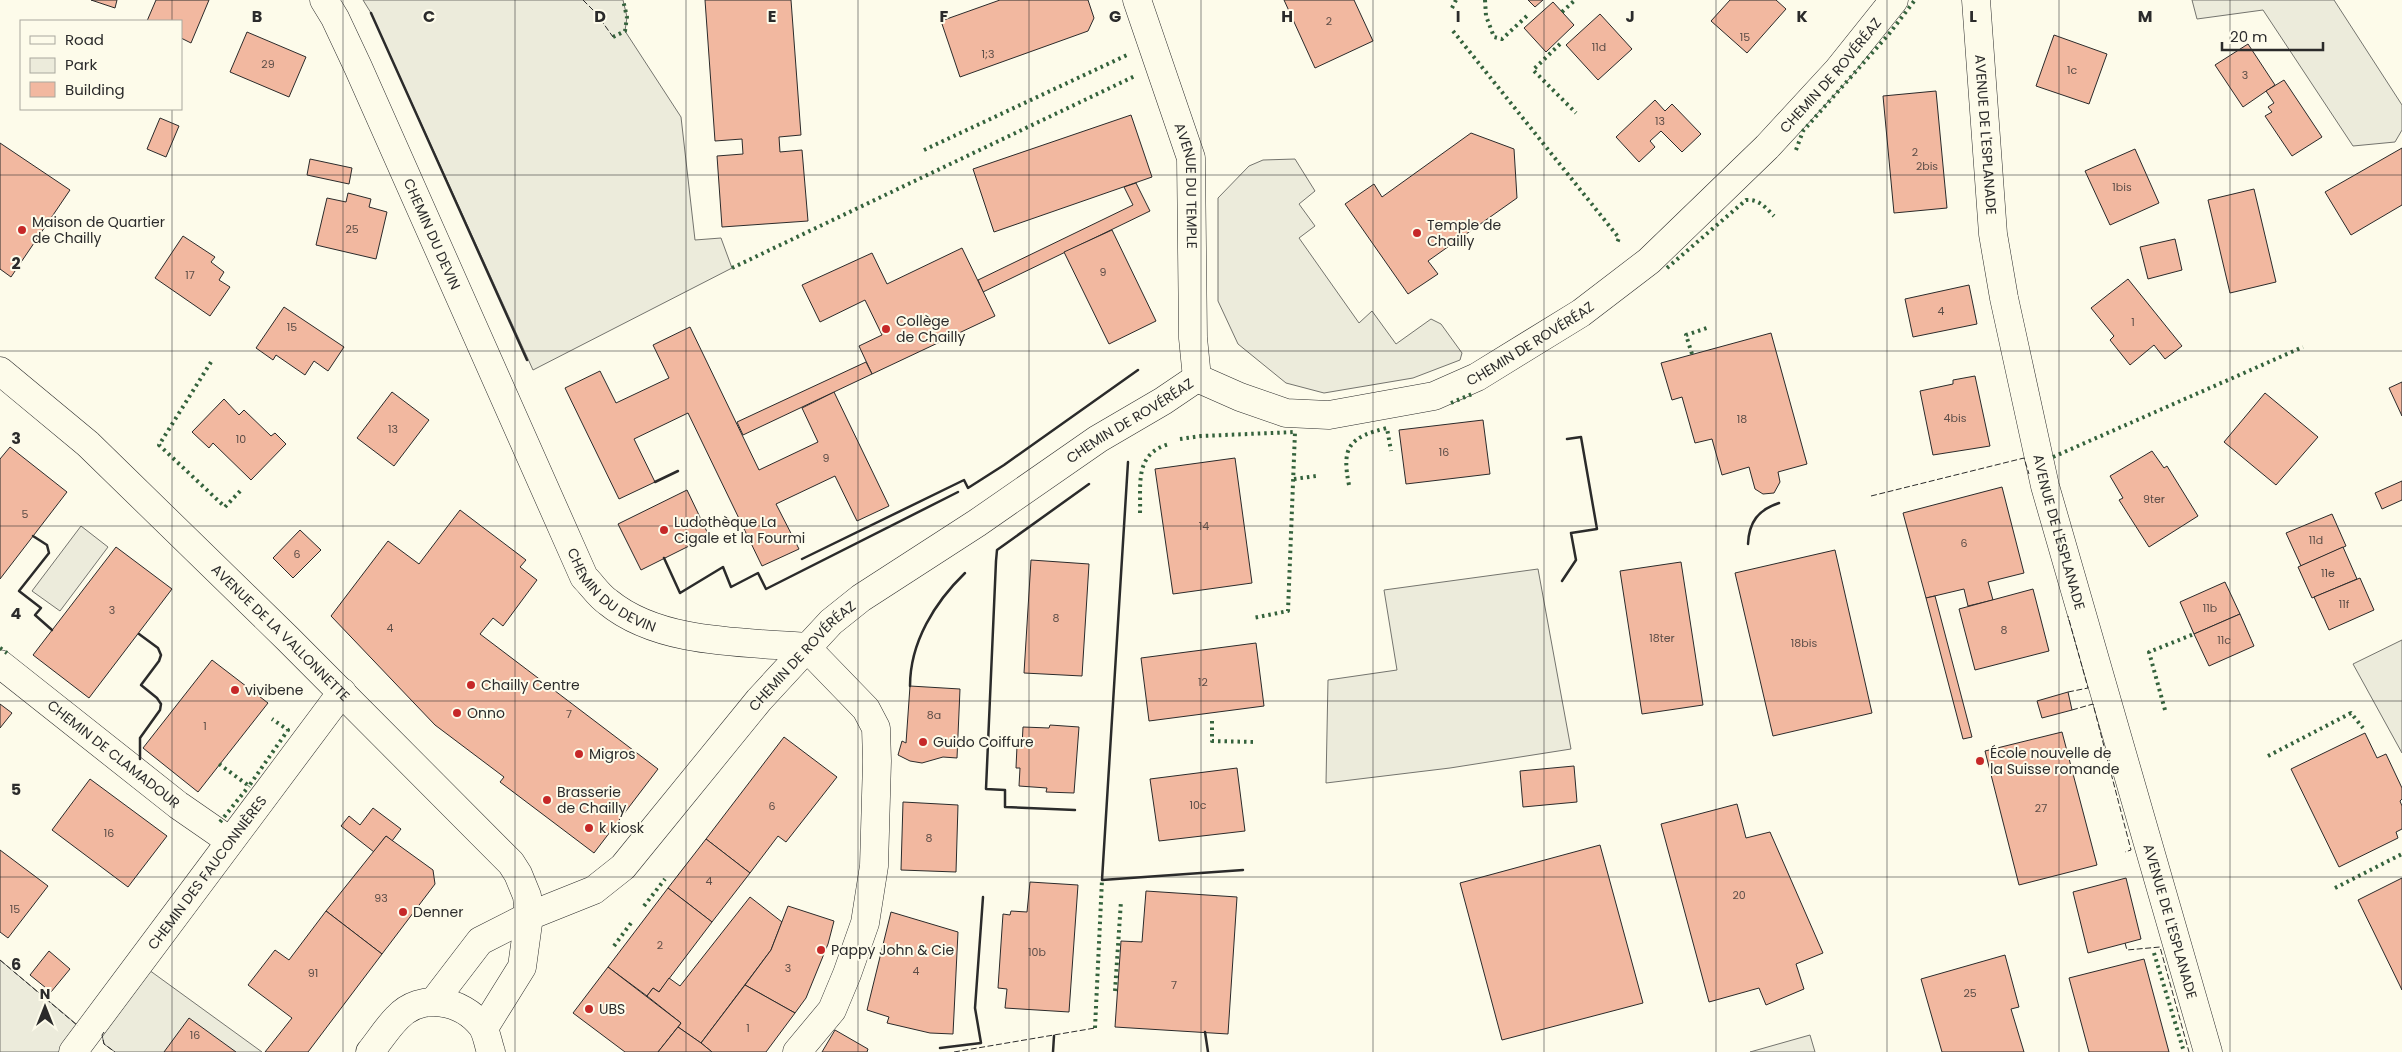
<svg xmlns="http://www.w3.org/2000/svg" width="2402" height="1052" viewBox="0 0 2402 1052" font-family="Poppins,sans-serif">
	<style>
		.green { fill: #ecebdb; stroke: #74746e }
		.building { fill: #f2b8a0; stroke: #2b2b2b }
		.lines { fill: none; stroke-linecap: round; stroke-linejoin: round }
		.street-casing { stroke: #2b2b2b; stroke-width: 29 }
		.secondary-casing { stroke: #2b2b2b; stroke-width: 29 }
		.street { stroke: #fdfbea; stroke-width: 28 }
		.secondary { stroke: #fdfbea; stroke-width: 28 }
		.hedge { stroke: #34623c; stroke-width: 4; stroke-dasharray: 2.5 4; stroke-linecap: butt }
		.fence { stroke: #2b2b2b; stroke-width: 1; stroke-dasharray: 6 2.5; stroke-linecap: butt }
		.wall { stroke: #2b2b2b; stroke-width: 2.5 }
		.grid { fill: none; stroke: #2b2b2b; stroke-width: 1; stroke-opacity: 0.55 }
		.poi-dot { fill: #c62828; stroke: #fdfbea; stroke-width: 2 }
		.labels { text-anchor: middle; stroke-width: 4; stroke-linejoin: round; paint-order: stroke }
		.number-label { font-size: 11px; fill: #5d4e48 }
		.street-label { font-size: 14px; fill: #2b2b2b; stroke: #fdfbea }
		.poi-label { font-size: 14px; fill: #2b2b2b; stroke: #fdfbea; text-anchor: start }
		.grid-label { font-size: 16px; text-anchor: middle; font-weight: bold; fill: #2b2b2b; stroke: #fdfbea; stroke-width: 4; stroke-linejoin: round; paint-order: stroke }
	</style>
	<rect width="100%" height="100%" fill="#fdfbea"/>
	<g class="green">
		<polygon points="363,0 623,0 627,17 625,31 681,117 695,240 721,238 732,268 533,370 371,13"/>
		<polygon points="2192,0 2334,0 2402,105 2402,130 2395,142 2353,146 2263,10 2197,19"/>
		<polygon points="1295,159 1315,191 1299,204 1315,226 1299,238 1359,323 1372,311 1396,344 1431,319 1441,324 1462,353 1460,360 1413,378 1324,393 1286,383 1238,344 1218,301 1218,198 1249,166 1263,160"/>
		<polygon points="81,526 108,547 60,611 32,591"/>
		<polygon points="1538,569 1571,749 1450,768 1326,783 1328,680 1397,670 1384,590"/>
		<polygon points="2402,640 2402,753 2353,664"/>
		<polygon points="0,960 81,1028 63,1052 0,1052"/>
		<polygon points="149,970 262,1052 115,1052 104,1044 102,1035"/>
		<polygon points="1810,1035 1815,1052 1750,1052"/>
	</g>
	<g class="building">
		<polygon points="91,0 117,0 115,8"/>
		<polygon points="156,0 209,0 191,43 181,38 181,21 147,21"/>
		<polygon points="705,0 791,0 801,135 779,137 780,152 802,150 808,221 722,227 717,156 743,154 742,139 715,141"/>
		<polygon points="1000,0 1088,0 1094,18 1088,31 960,77 941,21"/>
		<polygon points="1284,0 1354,0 1373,41 1315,68"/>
		<polygon points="1528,0 1543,0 1535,7"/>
		<polygon points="1730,0 1776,0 1786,9 1747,53 1711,21"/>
		<polygon points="1553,2 1574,25 1546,52 1524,28"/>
		<polygon points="1600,14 1632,49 1598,80 1566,45"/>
		<polygon points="247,32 306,57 289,97 230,72"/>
		<polygon points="2054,35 2107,54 2089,104 2036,86"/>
		<polygon points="2248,44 2275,85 2243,107 2215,65"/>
		<polygon points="2284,80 2322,137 2292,156 2265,116 2272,112 2268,107 2274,103 2266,91"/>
		<polygon points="1936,91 1947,208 1894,213 1883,96"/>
		<polygon points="1655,100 1665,111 1672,104 1701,134 1682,152 1661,131 1650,141 1655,147 1639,162 1616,137"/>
		<polygon points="1131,115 1152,177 994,232 973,169"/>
		<polygon points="160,118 179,126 166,157 147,149"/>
		<polygon points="1471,133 1514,149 1517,198 1428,261 1438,274 1408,294 1345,204 1374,184 1382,197"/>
		<polygon points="0,143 70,190 11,277 0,269"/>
		<polygon points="2402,148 2402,205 2351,235 2325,192"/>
		<polygon points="2135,149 2159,203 2110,225 2085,171"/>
		<polygon points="310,159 352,168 349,184 307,175"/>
		<polygon points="1136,183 1150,211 983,292 978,280 1133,205 1124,187"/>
		<polygon points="2254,189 2276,282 2230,293 2208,200"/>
		<polygon points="348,193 371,199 369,207 387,212 376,259 316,245 327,198 346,202"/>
		<polygon points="1112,230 1156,321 1109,344 1064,252"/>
		<polygon points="183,236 215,257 211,262 224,272 219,280 230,287 210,316 155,278"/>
		<polygon points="2175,239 2182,270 2148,279 2140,247"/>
		<polygon points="962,248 995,316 872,374 859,346 882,335 865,300 820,322 802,285 872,253 887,284"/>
		<polygon points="2128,279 2182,346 2165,359 2154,345 2130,365 2110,340 2114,336 2091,308"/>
		<polygon points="1969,285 1977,324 1913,337 1905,299"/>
		<polygon points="284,307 344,347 328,371 314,361 305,375 276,355 273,360 256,348"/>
		<polygon points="690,327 759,470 818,442 802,408 834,392 889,506 857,521 835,476 776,504 799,549 762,566 688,413 634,439 655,482 619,499 565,388 600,371 616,403 669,378 653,345"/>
		<polygon points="1771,333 1807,464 1778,472 1780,482 1774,493 1763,494 1755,489 1749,467 1722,475 1712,439 1695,443 1682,397 1672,400 1661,363"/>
		<polygon points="866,362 872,374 743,435 737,422"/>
		<polygon points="1975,376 1990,446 1933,455 1920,391 1953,384 1953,380"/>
		<polygon points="2402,382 2402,416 2389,388"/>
		<polygon points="392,392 429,420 394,466 357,438"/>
		<polygon points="2265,393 2318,437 2276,485 2224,442"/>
		<polygon points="224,399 239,415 244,410 271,436 275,433 286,444 251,480 213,443 209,448 192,432"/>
		<polygon points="1483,420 1490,474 1406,484 1399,430"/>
		<polygon points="10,447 67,492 0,579 0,459"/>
		<polygon points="2152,451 2164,468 2167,466 2198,516 2149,547 2119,500 2123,498 2110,476"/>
		<polygon points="1235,458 1252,583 1173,594 1155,469"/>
		<polygon points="2402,481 2402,500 2382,509 2375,493"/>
		<polygon points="2002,487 2024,573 1988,582 1993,600 1968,606 1964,589 1926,598 1903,513"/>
		<polygon points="687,490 709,536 641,570 618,524"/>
		<polygon points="460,510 526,560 520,567 537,580 503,626 493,618 480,634 658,769 594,853 500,782 504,777 435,725 331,616 388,541 419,564"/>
		<polygon points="2332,514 2346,546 2301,566 2286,533"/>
		<polygon points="300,530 321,550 293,578 273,558"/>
		<polygon points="116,547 172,589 89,698 33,655"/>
		<polygon points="2343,547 2357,579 2312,598 2298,567"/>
		<polygon points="1835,550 1872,713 1773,736 1735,573"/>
		<polygon points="1031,560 1089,564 1082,676 1024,673"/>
		<polygon points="1681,562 1703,705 1642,714 1620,571"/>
		<polygon points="2360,578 2374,610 2329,630 2314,597"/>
		<polygon points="2225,582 2240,614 2194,634 2180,602"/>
		<polygon points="2033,589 2049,651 1975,670 1959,609"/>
		<polygon points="1935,596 1972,737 1963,739 1926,598"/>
		<polygon points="2240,614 2254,646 2209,666 2194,634"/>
		<polygon points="1256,643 1264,706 1149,721 1141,658"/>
		<polygon points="212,660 268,703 198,792 143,748"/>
		<polygon points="910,686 960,689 957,758 943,757 922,763 910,761 898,755 902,741 906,743"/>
		<polygon points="2068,692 2072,710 2042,718 2037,701"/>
		<polygon points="0,704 12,713 0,728"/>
		<polygon points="1050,725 1079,727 1074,793 1046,792 1047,788 1019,786 1020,768 1016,768 1017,746 1022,746 1023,727 1049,728"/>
		<polygon points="2062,732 2097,865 2019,885 1985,751"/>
		<polygon points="2365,733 2377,758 2386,754 2402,788 2402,799 2400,801 2402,806 2402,829 2396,832 2398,838 2339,867 2291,769"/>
		<polygon points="784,737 837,777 786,842 778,836 750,873 706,839"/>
		<polygon points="1574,766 1577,802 1523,807 1520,771"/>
		<polygon points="1237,768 1245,831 1159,841 1150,779"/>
		<polygon points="90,779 167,836 128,887 52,830"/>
		<polygon points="903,802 958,805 956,872 901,870"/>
		<polygon points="1737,804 1746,838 1770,832 1823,953 1796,964 1804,989 1766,1005 1759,988 1709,1002 1661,824"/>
		<polygon points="373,808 401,829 392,841 386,836 374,852 341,826 349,816 360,825"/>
		<polygon points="386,836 433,870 435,884 382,954 326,911"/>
		<polygon points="706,839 750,873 712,922 668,888"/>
		<polygon points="1600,845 1643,1003 1502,1040 1460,883"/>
		<polygon points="0,850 48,886 8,938 0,932"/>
		<polygon points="2126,878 2141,939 2088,953 2073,892"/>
		<polygon points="2402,878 2402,990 2358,900"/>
		<polygon points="1030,882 1078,885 1069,1012 1005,1008 1007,989 998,988 1003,914 1010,915 1011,911 1027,912"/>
		<polygon points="668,888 712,922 659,992 653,988 647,996 608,967"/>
		<polygon points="1146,891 1237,897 1228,1034 1115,1027 1121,941 1142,942"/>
		<polygon points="750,897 782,922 771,950 701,1043 678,1027 681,1023 647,996 653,988 659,992 669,978 680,986"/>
		<polygon points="788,906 834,921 828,944 806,998 795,1013 745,985 771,950"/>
		<polygon points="326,911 382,954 308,1052 265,1052 292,1018 248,985 275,950 289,960"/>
		<polygon points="891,912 958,932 953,1034 930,1033 887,1023 889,1017 867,1010"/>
		<polygon points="49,951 70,969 51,992 30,975"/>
		<polygon points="2005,955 2019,1007 2011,1009 2024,1052 1942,1052 1921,979"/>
		<polygon points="2144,959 2169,1052 2089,1052 2069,978"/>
		<polygon points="608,967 681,1023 658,1052 625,1052 573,1013"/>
		<polygon points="745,985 795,1013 766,1052 712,1052 701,1043"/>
		<polygon points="189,1018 236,1052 164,1052"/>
		<polygon points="678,1027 701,1043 712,1052 658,1052"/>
		<polygon points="835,1030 868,1049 867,1052 822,1052"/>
	</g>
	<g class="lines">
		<g class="street-casing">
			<g id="street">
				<path id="s1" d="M324,0L335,18L358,67L584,577C592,585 599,596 608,602C659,644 743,642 806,647L866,709L876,728L877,761L874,866L865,923L847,974L832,1010L797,1052"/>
				<path id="s2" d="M1137,0L1191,158L1193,338L1197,378"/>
				<path id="s3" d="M1976,0L1993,234L2004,298L2045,486L2208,1052"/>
				<path id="s4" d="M1197,378L1240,397L1286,413L1329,415L1434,396L1477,377L1581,313L1649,261L1767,147L1838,70L1894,0"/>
				<path id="s5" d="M0,664L178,805L230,841"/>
				<path id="s6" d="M529,916L594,890L623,867L759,700L831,622L861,598L977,523L1098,439L1163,401L1197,378"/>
				<path id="s7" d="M73,1052L342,692"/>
			</g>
		</g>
		<g class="secondary-casing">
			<g id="secondary">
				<path id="s8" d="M0,371L88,444L288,639L511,863L518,874L527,896L529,916L522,967L484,1028"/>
				<polyline points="434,1001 480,941 529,916"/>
				<path d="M370,1052C379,1041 387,1028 397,1018C421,992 462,1000 482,1026C487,1033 488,1044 491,1052"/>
			</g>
		</g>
		<use href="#street" class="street"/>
		<use href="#secondary" class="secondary"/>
		<g class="hedge">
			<polyline points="1485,0 1486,16 1494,37 1502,39 1529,14"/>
			<polyline points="1452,8 1456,0"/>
			<polyline points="1562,12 1575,0"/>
			<polyline points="1453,31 1619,238 1617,243"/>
			<polyline points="613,37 625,31 627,17 623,0"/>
			<polyline points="1560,44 1533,70 1576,113"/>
			<polyline points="924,150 1127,55"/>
			<polyline points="1796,150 1803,131 1889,34 1915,0"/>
			<polyline points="732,268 1135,76"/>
			<path d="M1667,268L1746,200C1759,199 1765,207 1774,216"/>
			<polyline points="1692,354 1686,335 1710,327"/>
			<polyline points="211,362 159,445 225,507 242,489"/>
			<polyline points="1451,403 1472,394"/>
			<polyline points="1180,439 1201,436 1295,432 1288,611 1253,618"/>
			<polyline points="2053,457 2303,347"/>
			<polyline points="1294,479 1316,476"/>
			<path d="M1349,485C1341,446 1350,437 1387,428L1391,451"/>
			<path d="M1140,513C1141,484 1134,454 1169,444"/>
			<polyline points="0,648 7,653"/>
			<polyline points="2165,710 2149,652 2194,634"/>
			<polyline points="1212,721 1212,741 1256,742"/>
			<polyline points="2268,756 2351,713 2363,728"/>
			<polyline points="219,764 249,786 288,730 272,719"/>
			<polyline points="220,822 249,786"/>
			<polyline points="2335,888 2402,854"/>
			<polyline points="644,906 665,879"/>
			<polyline points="614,946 631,923"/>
			<polyline points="2154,953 2184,1052"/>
			<polyline points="1115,991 1121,901"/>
			<polyline points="1095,1028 1102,880"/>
		</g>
		<g class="fence">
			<polyline points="583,0 596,13 613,37"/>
			<polyline points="1871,496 2024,458 2029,474"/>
			<polyline points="2068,692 2088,688 2068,616"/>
			<polyline points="2072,710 2093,704 2131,850 2125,852"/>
			<polyline points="2125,943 2127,950 2160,947 2189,1052"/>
			<polyline points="0,960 78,1026"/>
			<polyline points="104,1032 102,1035 104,1044 115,1052"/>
			<polyline points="954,1052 1095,1028"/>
		</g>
		<g class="wall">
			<polyline points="371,13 527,360"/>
			<polyline points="1128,462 1102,880 1243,870"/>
			<polyline points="655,482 678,471"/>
			<polyline points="33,536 47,545 49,553 19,591 41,608 35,615 52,630"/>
			<path d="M1748,544C1749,522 1758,510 1779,503"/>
			<polyline points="664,558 680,593 723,567 731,587 758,573 766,589 958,492"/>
			<polyline points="802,559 964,480 968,488 1004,465 1138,370"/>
			<polyline points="1562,581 1576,560 1571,533 1597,529 1581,437 1567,439"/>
			<polyline points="139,634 158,648 161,655 159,661 141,685 157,698 161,704 160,710 140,738 140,759"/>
			<path d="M910,686C910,642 935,602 965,573"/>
			<polyline points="1075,810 1005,807 1005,790 986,789 996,561 997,550 1089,484"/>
			<polyline points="1205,1032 1208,1052"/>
			<polyline points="940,1048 981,1043 975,1008 983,897"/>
			<polyline points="1053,1052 1054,1036"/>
		</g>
	</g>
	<path class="grid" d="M172,0V21M343,0V1052M515,0V1052M686,0V1052M858,0V1052M1029,0V1052M1201,0V1052M1373,0V1052M1544,0V1052M1716,0V1052M1887,0V1052M2059,0V1052M2230,0V1052M172,109V1052M0,175H2402M0,351H2402M0,526H2402M0,701H2402M0,877H2402"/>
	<g class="poi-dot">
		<circle cx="22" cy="230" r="5"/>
		<circle cx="1417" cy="233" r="5"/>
		<circle cx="886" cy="329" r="5"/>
		<circle cx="664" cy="530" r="5"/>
		<circle cx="471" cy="685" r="5"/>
		<circle cx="235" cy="690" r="5"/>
		<circle cx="457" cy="713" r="5"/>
		<circle cx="923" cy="742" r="5"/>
		<circle cx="579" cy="754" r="5"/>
		<circle cx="1980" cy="761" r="5"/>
		<circle cx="547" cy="800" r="5"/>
		<circle cx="589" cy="828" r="5"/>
		<circle cx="403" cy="912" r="5"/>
		<circle cx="821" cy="950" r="5"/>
		<circle cx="589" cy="1009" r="5"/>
	</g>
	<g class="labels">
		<g class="number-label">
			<text x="1329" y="25">2</text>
			<text x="1745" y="41">15</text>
			<text x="1599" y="51">11d</text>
			<text x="988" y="58">1;3</text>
			<text x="268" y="68">29</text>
			<text x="2072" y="74">1c</text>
			<text x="2245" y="79">3</text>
			<text x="1660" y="125">13</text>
			<text x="1915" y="156">2</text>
			<text x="1927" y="170">2bis</text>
			<text x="2122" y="191">1bis</text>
			<text x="352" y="233">25</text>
			<text x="1103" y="276">9</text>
			<text x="190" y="279">17</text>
			<text x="1941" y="315">4</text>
			<text x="2133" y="326">1</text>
			<text x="292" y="331">15</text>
			<text x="1955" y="422">4bis</text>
			<text x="1742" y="423">18</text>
			<text x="393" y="433">13</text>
			<text x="241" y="443">10</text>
			<text x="1444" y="456">16</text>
			<text x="826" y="462">9</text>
			<text x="2154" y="503">9ter</text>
			<text x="25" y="518">5</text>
			<text x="1204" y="530">14</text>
			<text x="2316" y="544">11d</text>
			<text x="1964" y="547">6</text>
			<text x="297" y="558">6</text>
			<text x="2328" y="577">11e</text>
			<text x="2344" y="608">11f</text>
			<text x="2210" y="612">11b</text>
			<text x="112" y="614">3</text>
			<text x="1056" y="622">8</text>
			<text x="390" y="632">4</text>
			<text x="2004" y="634">8</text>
			<text x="1662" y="642">18ter</text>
			<text x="2224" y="644">11c</text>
			<text x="1804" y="647">18bis</text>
			<text x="1203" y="686">12</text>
			<text x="569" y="718">7</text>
			<text x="934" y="719">8a</text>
			<text x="205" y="730">1</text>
			<text x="1198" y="809">10c</text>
			<text x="772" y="810">6</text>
			<text x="2041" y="812">27</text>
			<text x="109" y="837">16</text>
			<text x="929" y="842">8</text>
			<text x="709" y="885">4</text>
			<text x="1739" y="899">20</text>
			<text x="381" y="902">93</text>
			<text x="15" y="913">15</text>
			<text x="660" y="949">2</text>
			<text x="1037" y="956">10b</text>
			<text x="788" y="972">3</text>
			<text x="916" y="975">4</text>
			<text x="313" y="977">91</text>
			<text x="1174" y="989">7</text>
			<text x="1970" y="997">25</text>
			<text x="748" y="1032">1</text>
			<text x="195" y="1039">16</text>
		</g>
		<g class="street-label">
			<text dy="5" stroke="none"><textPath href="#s4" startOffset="760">CHEMIN DE ROVÉRÉAZ</textPath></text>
			<text dy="5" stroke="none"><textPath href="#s3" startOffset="135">AVENUE DE L'ESPLANADE</textPath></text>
			<text dy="5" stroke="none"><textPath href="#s2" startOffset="194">AVENUE DU TEMPLE</textPath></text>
			<text dy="5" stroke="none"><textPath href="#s1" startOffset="258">CHEMIN DU DEVIN</textPath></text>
			<text dy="5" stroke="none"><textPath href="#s4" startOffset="355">CHEMIN DE ROVÉRÉAZ</textPath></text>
			<text dy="5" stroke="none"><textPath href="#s6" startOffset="789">CHEMIN DE ROVÉRÉAZ</textPath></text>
			<text dy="5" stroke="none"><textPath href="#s3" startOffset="540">AVENUE DE L'ESPLANADE</textPath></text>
			<text dy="5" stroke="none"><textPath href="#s1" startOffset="662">CHEMIN DU DEVIN</textPath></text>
			<text dy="5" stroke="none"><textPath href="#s8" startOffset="384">AVENUE DE LA VALLONNETTE</textPath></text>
			<text dy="5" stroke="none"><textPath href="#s6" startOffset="384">CHEMIN DE ROVÉRÉAZ</textPath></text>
			<text dy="5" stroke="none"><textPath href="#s5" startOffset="145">CHEMIN DE CLAMADOUR</textPath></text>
			<text dy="5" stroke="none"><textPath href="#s7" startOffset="224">CHEMIN DES FAUCONNIÈRES</textPath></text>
			<text dy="5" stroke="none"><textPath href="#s3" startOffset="945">AVENUE DE L'ESPLANADE</textPath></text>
		</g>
		<g class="poi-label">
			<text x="32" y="227">Maison de Quartier<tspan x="32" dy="16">de Chailly</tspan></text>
			<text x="1427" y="230">Temple de<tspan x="1427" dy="16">Chailly</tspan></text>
			<text x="896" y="326">Collège<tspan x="896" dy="16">de Chailly</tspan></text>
			<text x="674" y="527">Ludothèque La<tspan x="674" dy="16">Cigale et la Fourmi</tspan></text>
			<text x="481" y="690">Chailly Centre</text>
			<text x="245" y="695">vivibene</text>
			<text x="467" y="718">Onno</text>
			<text x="933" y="747">Guido Coiffure</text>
			<text x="1990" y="758">École nouvelle de<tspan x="1990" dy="16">la Suisse romande</tspan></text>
			<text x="589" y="759">Migros</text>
			<text x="557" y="797">Brasserie<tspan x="557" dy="16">de Chailly</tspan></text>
			<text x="599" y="833">k kiosk</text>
			<text x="413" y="917">Denner</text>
			<text x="831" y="955">Pappy John &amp; Cie</text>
			<text x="599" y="1014">UBS</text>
		</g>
	</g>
	<g class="grid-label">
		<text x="257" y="22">B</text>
		<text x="429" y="22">C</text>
		<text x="600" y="22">D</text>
		<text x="772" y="22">E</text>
		<text x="944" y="22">F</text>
		<text x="1115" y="22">G</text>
		<text x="1287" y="22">H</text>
		<text x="1458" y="22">I</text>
		<text x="1630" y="22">J</text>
		<text x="1802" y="22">K</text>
		<text x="1973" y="22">L</text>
		<text x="2145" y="22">M</text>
		<text x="16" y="269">2</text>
		<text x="16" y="444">3</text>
		<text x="16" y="619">4</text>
		<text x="16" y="795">5</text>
		<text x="16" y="970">6</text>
	</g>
	<rect x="20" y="20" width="162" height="90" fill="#fdfbea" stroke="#a9a89e"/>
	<rect x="30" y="36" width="25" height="8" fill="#fdfbea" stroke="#a9a89e"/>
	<text x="65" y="45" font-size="15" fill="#2b2b2b">Road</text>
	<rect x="30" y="58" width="25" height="15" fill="#ecebdb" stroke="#a9a89e"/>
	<text x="65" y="70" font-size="15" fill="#2b2b2b">Park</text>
	<rect x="30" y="82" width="25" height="15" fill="#f2b8a0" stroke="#a9a89e"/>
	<text x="65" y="95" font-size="15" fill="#2b2b2b">Building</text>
	<g transform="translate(45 1007)" stroke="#fdfbea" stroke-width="4" paint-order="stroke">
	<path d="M0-4L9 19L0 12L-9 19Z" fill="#2b2b2b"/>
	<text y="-8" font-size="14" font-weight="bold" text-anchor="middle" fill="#2b2b2b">N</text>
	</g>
	<path d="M2222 42v8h101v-8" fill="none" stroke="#2b2b2b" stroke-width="2.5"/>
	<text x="2230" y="42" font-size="15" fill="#2b2b2b" stroke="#fdfbea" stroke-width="4" paint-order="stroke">20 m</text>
</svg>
